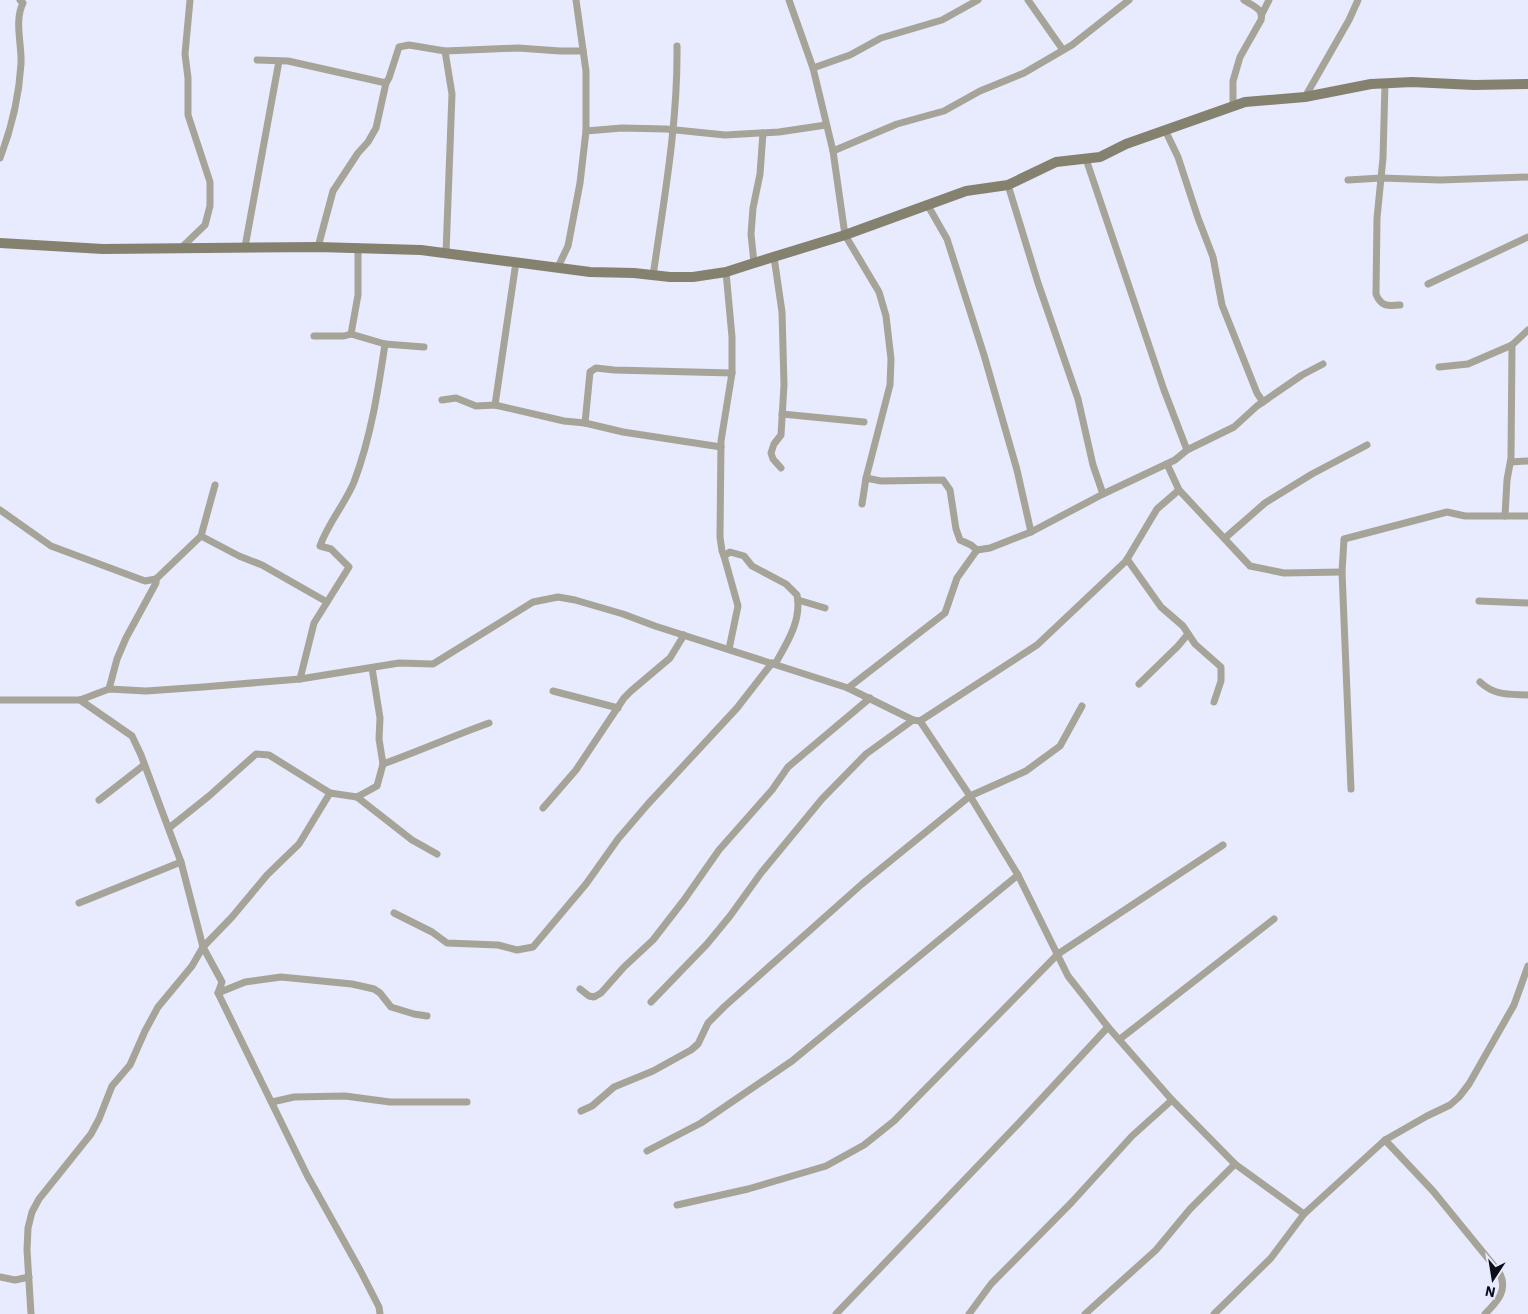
<svg xmlns="http://www.w3.org/2000/svg" width="1528" height="1314" viewBox="0 0 1528 1314" font-family="'IBM Plex Sans',sans-serif">
	<style>
		.lines { fill: none; stroke-linecap: round; stroke-linejoin: round }
		.street { stroke: #a6a498; stroke-width: 7 }
		.secondary { stroke: #85816f; stroke-width: 10 }
	</style>
	<rect width="100%" height="100%" fill="#e7ebfd"/>
	<g class="lines">
		<g class="street">
			<polyline points="789,0 813,68 833,151 845,235 879,292 886,316 891,359 890,385 866,478 862,504"/>
			<polyline points="1028,0 1063,50"/>
			<polyline points="1262,14 1269,0"/>
			<polyline points="445,51 452,94 446,253"/>
			<polyline points="257,60 288,61 386,83"/>
			<polyline points="813,68 850,55 881,38 942,20 978,0"/>
			<path d="M1385,83L1383,158L1377,218L1376,294C1381,307 1388,306 1400,305"/>
			<polyline points="1305,97 1349,20 1358,0"/>
			<path d="M1233,106V81L1240,57L1261,20C1264,9 1253,6 1244,0"/>
			<polyline points="1165,130 1178,157 1198,218 1213,257 1222,305 1257,393 1263,402"/>
			<polyline points="586,131 622,128 666,129 725,135 779,132 826,125"/>
			<polyline points="833,151 897,124 944,111 980,91 1024,73 1072,45 1129,0"/>
			<path d="M0,158C12,127 19,97 21,64C22,44 14,21 23,3L20,0"/>
			<polyline points="1086,159 1164,390 1187,450"/>
			<polyline points="1348,180 1381,178 1440,180 1528,177"/>
			<polyline points="1008,185 1038,283 1078,399 1093,465 1103,494"/>
			<polyline points="927,204 947,239 984,355 1017,470 1031,532"/>
			<polyline points="245,247 279,61"/>
			<polyline points="318,247 333,191 358,153 368,142 376,128 386,83 389,78 399,47 409,45 445,51 518,48 560,51 583,51"/>
			<polyline points="181,248 205,225 210,206 210,182 188,115 188,78 185,54 190,0"/>
			<polyline points="774,257 782,312 784,385 781,435 774,444 771,453 773,459 781,468"/>
			<polyline points="754,263 751,234 753,208 760,174 763,133"/>
			<polyline points="558,267 568,246 580,183 586,131 586,71 576,0"/>
			<path d="M726,272L732,337V373L721,441L720,537L722,551L724,556L730,552L744,556L752,566L786,584L797,595C802,620 787,643 775,664"/>
			<path d="M653,276C664,199 678,123 677,46"/>
			<polyline points="1428,284 1528,237"/>
			<polyline points="351,334 358,295 358,247"/>
			<polyline points="314,336 344,336 351,334 385,344 424,347"/>
			<polyline points="1439,367 1468,364 1512,345 1528,330"/>
			<polyline points="442,400 456,398 476,406 495,405 564,421 585,423"/>
			<polyline points="495,405 516,262"/>
			<polyline points="782,414 864,422"/>
			<polyline points="721,447 623,432 585,423 590,372 596,368 614,370 732,373"/>
			<polyline points="1511,462 1528,461"/>
			<polyline points="1167,464 1179,490 1250,566 1284,573 1342,572"/>
			<polyline points="866,478 881,481 943,480 950,490 956,529 960,540 971,545 977,550 990,548 1031,532 1103,494 1175,460 1187,450 1234,427 1257,406 1302,375 1323,364"/>
			<polyline points="0,510 51,546 145,581 156,579 156,583 126,638 117,659 109,689"/>
			<polyline points="1505,516 1507,480 1511,458 1512,345"/>
			<polyline points="201,536 239,556 262,565 327,602"/>
			<polyline points="1225,538 1265,503 1312,474 1367,445"/>
			<polyline points="724,556 738,606 729,649"/>
			<polyline points="1127,559 1161,607 1183,626 1195,644 1221,667 1221,681 1214,702"/>
			<polyline points="156,579 201,536 215,485"/>
			<polyline points="798,600 825,608"/>
			<polyline points="1479,601 1528,603"/>
			<path d="M300,679L314,623L349,567L331,549L320,546C328,523 345,504 354,482C371,437 378,391 385,344"/>
			<path d="M1480,682C1495,696 1509,694 1528,695"/>
			<polyline points="1139,684 1178,646 1188,634"/>
			<polyline points="848,688 945,613 957,578 977,550"/>
			<polyline points="553,691 618,708"/>
			<polyline points="0,700 80,700 109,689 146,691 203,687 300,679 399,663 433,664 533,602 558,597 575,600 623,614 655,626 848,688 913,720 920,721 970,796 1018,875 1068,976 1108,1027 1172,1100 1235,1164 1304,1214"/>
			<polyline points="80,700 132,736 141,755 181,862 203,947 222,982 218,993 307,1175 360,1270 379,1307 380,1314"/>
			<polyline points="920,721 1037,645 1126,561 1157,509 1179,490"/>
			<path d="M383,764C419,751 453,736 489,723"/>
			<polyline points="1351,789 1342,572 1344,539 1447,512 1465,516 1528,516"/>
			<polyline points="357,797 377,786 383,764 379,739 380,718 372,668"/>
			<polyline points="99,800 144,765"/>
			<polyline points="543,808 576,770 624,698 631,691 670,658 684,635"/>
			<polyline points="169,828 209,796 256,754 269,755 330,793 357,797 412,840 437,854"/>
			<polyline points="79,903 181,862"/>
			<polyline points="394,913 432,932 447,943 498,945 517,950 533,947 586,884 618,839 648,804 737,708 772,663"/>
			<polyline points="580,989 589,996 594,997 601,993 624,967 653,940 684,900 719,850 772,790 788,767 870,698"/>
			<polyline points="218,993 245,982 281,977 352,984 374,989 380,993 391,1007 414,1014 427,1016"/>
			<polyline points="651,1002 707,944 730,916 761,873 822,799 866,754 913,720"/>
			<polyline points="1120,1039 1274,919"/>
			<polyline points="272,1102 294,1097 345,1096 390,1102 467,1102"/>
			<polyline points="581,1111 592,1106 614,1087 653,1071 691,1050 698,1044 708,1023 725,1006 862,884 970,796 1026,771 1060,746 1082,706"/>
			<path d="M1385,1140L1433,1191L1499,1272C1509,1290 1497,1302 1485,1314"/>
			<polyline points="647,1151 701,1123 792,1061 1018,875"/>
			<polyline points="677,1205 748,1189 826,1166 864,1145 894,1121 1058,954 1223,845"/>
			<polyline points="0,1277 15,1280 29,1277"/>
			<polyline points="31,1314 27,1250 28,1228 32,1212 39,1199 91,1134 99,1119 112,1086 130,1065 145,1031 158,1007 192,966 203,947 232,917 267,875 299,844 330,793"/>
			<polyline points="836,1314 1019,1123 1108,1027"/>
			<polyline points="969,1314 991,1284 1072,1202 1132,1136 1172,1100"/>
			<polyline points="1085,1314 1156,1250 1190,1209 1235,1164"/>
			<polyline points="1214,1314 1271,1258 1304,1214 1385,1140 1427,1116 1450,1105 1459,1097 1469,1084 1514,1005 1528,966"/>
		</g>
		<polyline class="secondary" points="0,243 103,249 318,247 421,250 590,272 634,273 670,277 693,277 726,272 754,263 845,235 966,191 1008,185 1056,162 1100,157 1126,144 1245,102 1305,97 1371,84 1412,82 1474,85 1528,84"/>
	</g>
	<g transform="translate(1493 1279) rotate(192)" stroke="#e7ebfd" stroke-width="4" paint-order="stroke">
	<path d="M0-4L9 19L0 12L-9 19Z" fill="#0c0e17"/>
	<text y="-8" font-size="14" font-weight="bold" text-anchor="middle" fill="#0c0e17">N</text>
	</g>
</svg>
